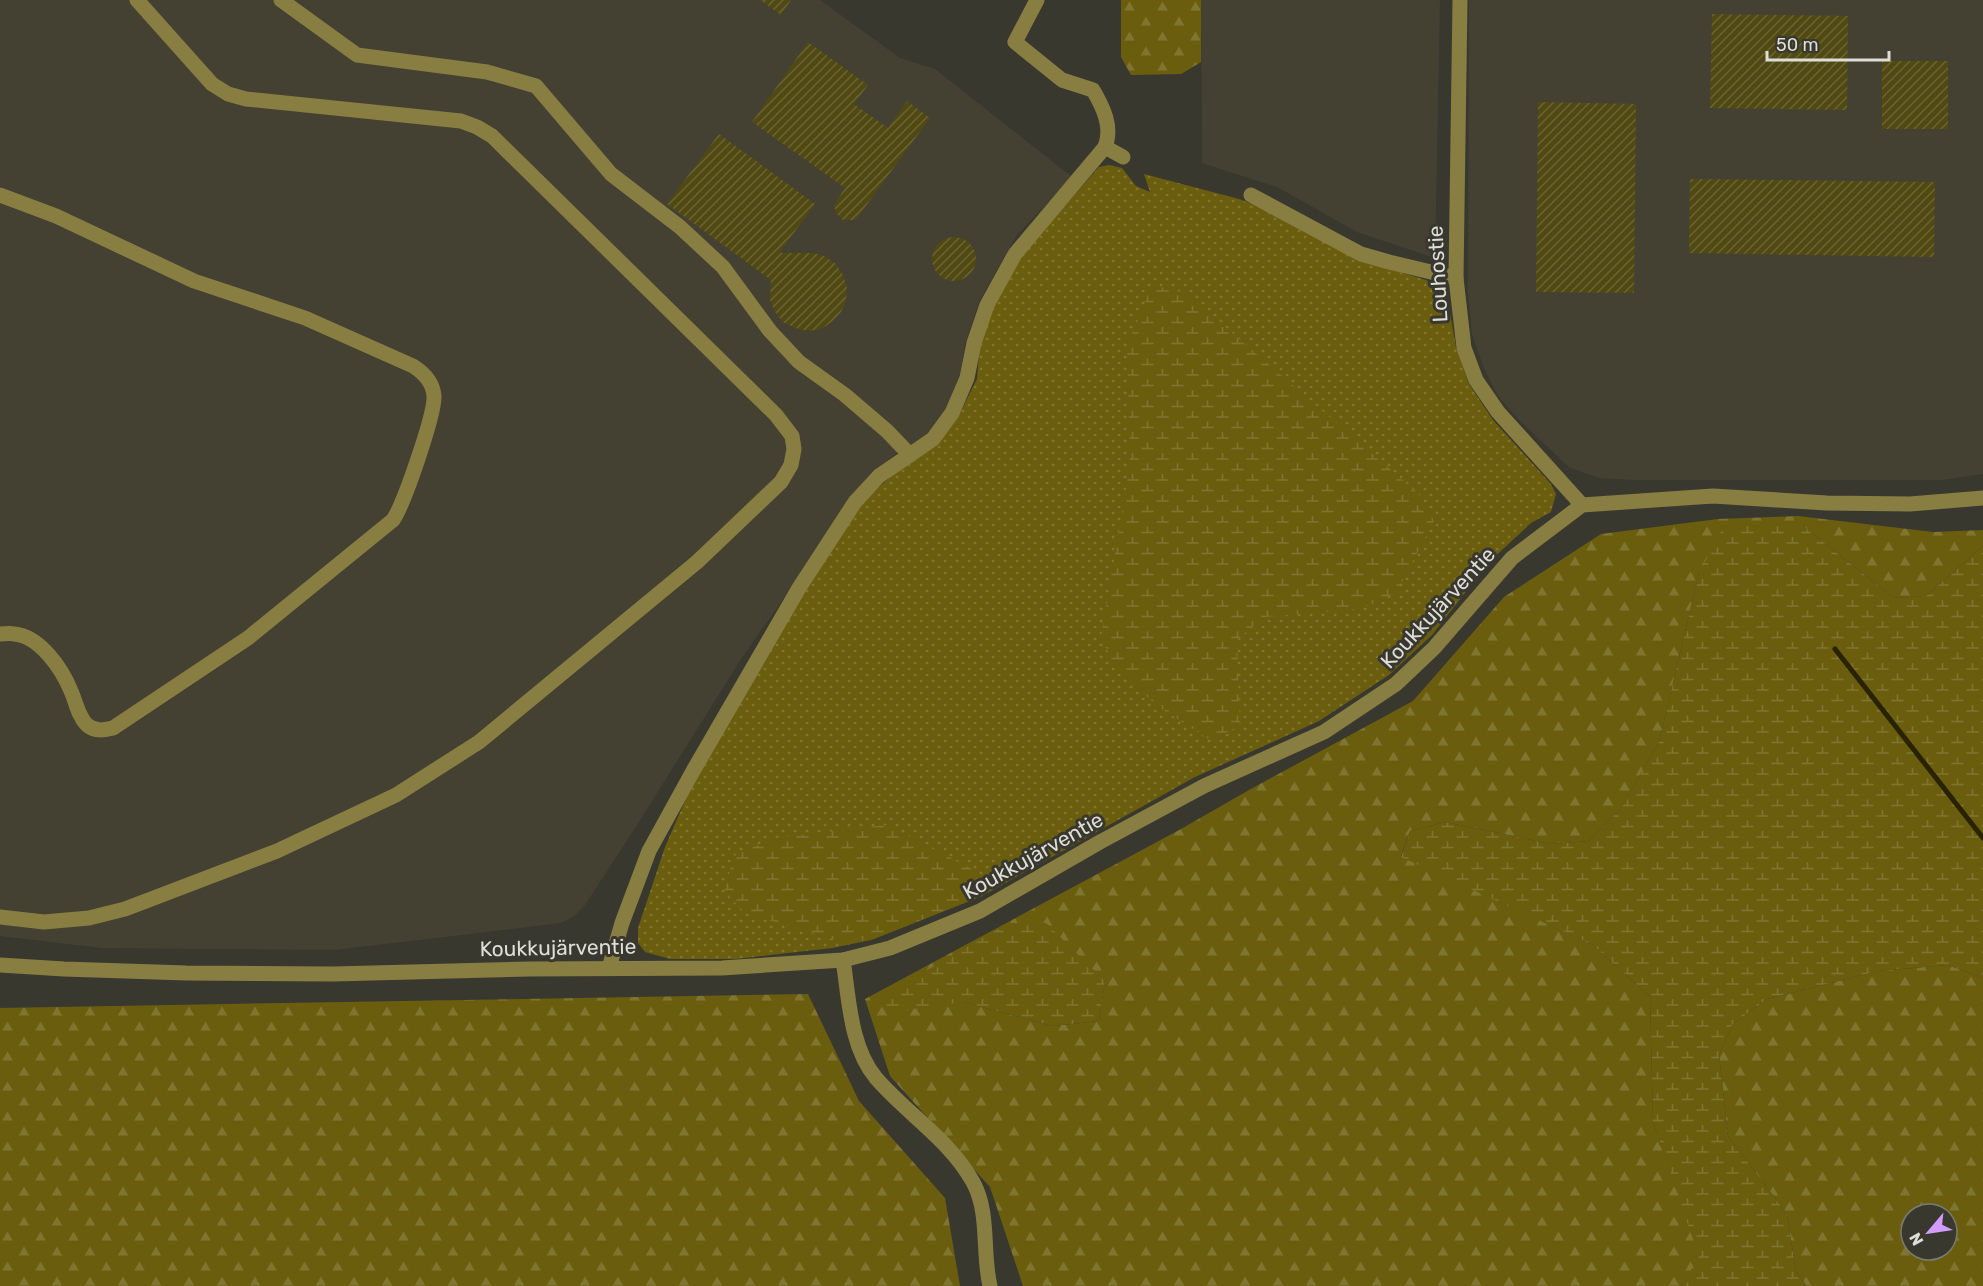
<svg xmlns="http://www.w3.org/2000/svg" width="1983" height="1286" viewBox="0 0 1983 1286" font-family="Rubik,sans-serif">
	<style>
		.built { fill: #444133 }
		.grass { fill: url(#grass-dots) }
		.forest { fill: url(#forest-firs); fill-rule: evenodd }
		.wetland { fill: url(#wetland-marsh) }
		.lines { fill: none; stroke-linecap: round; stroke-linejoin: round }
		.stream { stroke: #292304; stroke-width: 5 }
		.building { fill: url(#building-hatch) }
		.minor { stroke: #887e42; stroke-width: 15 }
		.labels { text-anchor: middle; stroke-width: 6; stroke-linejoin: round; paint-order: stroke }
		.street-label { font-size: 21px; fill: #deddd8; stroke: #39382f }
	</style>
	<defs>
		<pattern id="grass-dots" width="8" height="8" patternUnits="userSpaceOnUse" patternTransform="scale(1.5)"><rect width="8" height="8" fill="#6a5e0e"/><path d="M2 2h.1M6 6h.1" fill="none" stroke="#7f7530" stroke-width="1.8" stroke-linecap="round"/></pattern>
		<pattern id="forest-firs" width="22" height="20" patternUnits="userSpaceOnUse" patternTransform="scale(1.5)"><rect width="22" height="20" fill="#6a5e0e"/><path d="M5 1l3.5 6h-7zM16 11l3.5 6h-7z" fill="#7f7530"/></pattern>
		<pattern id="wetland-marsh" width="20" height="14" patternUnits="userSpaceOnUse" patternTransform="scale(1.5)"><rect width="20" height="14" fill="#6a5e0e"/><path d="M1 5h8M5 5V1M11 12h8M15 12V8" fill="none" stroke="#7f7530"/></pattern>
		<pattern id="building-hatch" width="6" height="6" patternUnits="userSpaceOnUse" patternTransform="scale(1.5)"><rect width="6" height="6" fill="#514912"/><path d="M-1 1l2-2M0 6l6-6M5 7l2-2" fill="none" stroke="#6a6334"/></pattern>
	</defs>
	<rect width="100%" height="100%" fill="#39382f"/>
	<g class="built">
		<polygon points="0,0 820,0 900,58 935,69 1072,177 1017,235 1003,259 979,302 965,344 961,371 946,410 930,435 898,452 872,474 743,656 637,825 585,905 574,916 561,923 545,925 334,950 102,948 0,936"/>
		<polygon points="1201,0 1440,0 1435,258 1357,232 1277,187 1202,163"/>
		<polygon points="1469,0 1983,0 1983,474 1942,480 1636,480 1600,478 1570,468 1521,422 1498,396 1483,366 1472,334 1468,292"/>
	</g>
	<polygon class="grass" points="1109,165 1122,168 1136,186 1150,192 1144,174 1239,199 1269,210 1390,269 1426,280 1440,290 1448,302 1456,347 1469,384 1493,420 1551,484 1556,494 1551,512 1531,523 1489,562 1432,635 1389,675 1319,721 1195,777 982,896 871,940 832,948 736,959 670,959 645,952 638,943 638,928 665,847 698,771 805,590 861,503 958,417 977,379 980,342 995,302 1022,255 1099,167"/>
	<g class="forest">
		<polygon points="1121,0 1201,0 1201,62 1181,74 1131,75 1121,57"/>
		<path d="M1798,516L1933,532L1983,530V546L1926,596L1894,598L1803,526L1699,573L1659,742L1621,808L1589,841L1551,844L1445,822L1410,831L1401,856L1593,945L1650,997L1653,1122L1700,1257L1681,1286H1023L990,1187L890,1076L865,999L1181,829L1249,790L1413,701L1504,597L1601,534L1718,519ZM1105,981L1099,1021L1053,1026L963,1002Z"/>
		<path d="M1948,965L1983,978V1286H1807L1796,1272L1787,1214L1728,1136L1719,1055L1732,1025L1767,999L1878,971ZM1911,1214H1947V1250H1911Z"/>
		<polygon points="808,994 859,1101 945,1198 960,1286 0,1286 0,1008"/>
	</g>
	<g class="wetland">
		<polygon points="1152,285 1186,293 1421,496 1434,521 1396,593 1360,609 1264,617 1237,640 1240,726 1210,740 1159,707 1116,670 1101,637 1130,465 1127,346"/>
		<polygon points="1724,526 1803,526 1894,598 1926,596 1983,546 1983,978 1948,965 1878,971 1767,999 1732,1025 1719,1055 1728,1136 1787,1214 1796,1272 1807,1286 1681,1286 1699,1257 1653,1122 1650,997 1593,945 1401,857 1410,831 1445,822 1551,844 1589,841 1621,808 1659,742 1699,573"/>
		<polygon points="887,825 976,871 982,896 871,940 838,941 745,913 724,891 734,856 774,838"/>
		<polygon points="1009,923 1046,923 1105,981 1099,1021 1053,1026 963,1002 891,1012 873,1001"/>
	</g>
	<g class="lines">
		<polyline class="stream" points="1835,649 1983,838"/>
	</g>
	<g class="building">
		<polygon points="760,0 791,0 781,15"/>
		<polygon points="1712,14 1848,16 1847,110 1710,108"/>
		<polygon points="808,42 868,85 854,104 888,128 907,101 930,118 857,218 853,220 843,220 836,213 834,205 845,188 752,122"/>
		<rect x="1882" y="61" width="66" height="68"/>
		<polygon points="1538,102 1636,104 1634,293 1536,292"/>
		<polygon points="719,134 815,204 779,253 814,253 826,257 836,264 843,275 847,287 846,300 841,312 832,322 821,329 808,331 795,328 783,322 775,312 770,300 771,280 667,204"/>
		<polygon points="1690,179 1935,182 1934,257 1689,253"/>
		<circle cx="954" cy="259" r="22"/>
	</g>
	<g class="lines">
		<g class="minor">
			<polyline points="281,0 357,55 487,72 536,86 611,174 680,227 723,267 770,331 799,362 845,395 887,431 910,455"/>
			<polyline points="1460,0 1456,278 1464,348 1476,380 1498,412 1582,505"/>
			<polyline points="1105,147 1123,157"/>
			<path d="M0,195L56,216L194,281L305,318L413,366C424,373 433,382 434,396C435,414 404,504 393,520L248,638L113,728C104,730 96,732 87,725C78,716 76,702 71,691C62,669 40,636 14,634C10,633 4,634 0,634"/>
			<polyline points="1251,195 1361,254 1389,262 1456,278"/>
			<polyline points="0,917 44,922 89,918 125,909 277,851 396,795 479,742 697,562 781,482 791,465 794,449 792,436 776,415 492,136 477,127 461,121 246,99 228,94 212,84 137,0"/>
			<path d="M843,960C849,998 850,1047 876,1078C907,1114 950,1140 973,1182C990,1213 982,1253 990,1286"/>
			<polyline points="0,965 64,969 186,973 333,974 529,969 722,968 843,960 890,948 980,911 1100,842 1204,786 1324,732 1396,684 1434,648 1512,558 1582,505 1713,496 1827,503 1910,504 1983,498"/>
			<path d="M609,968L622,923L649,851L693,771L799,588L855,502L879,476L933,439L952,413L967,378L974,343L987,305L1015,254L1105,147C1113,127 1103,107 1093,90L1062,80L1015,42L1037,0"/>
		</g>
	</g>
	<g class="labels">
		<g class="street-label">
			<text transform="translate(1438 274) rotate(-93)" y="7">Louhostie</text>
			<text transform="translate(1438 608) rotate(-47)" y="7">Koukkujärventie</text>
			<text transform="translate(1033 856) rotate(-29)" y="7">Koukkujärventie</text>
			<text transform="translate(558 948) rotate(-1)" y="7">Koukkujärventie</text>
		</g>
	</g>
	<g transform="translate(1929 1232) rotate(241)"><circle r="28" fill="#39382f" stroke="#7b7a73" stroke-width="1.5"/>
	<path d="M0-4.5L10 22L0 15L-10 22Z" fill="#d39cfc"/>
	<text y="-9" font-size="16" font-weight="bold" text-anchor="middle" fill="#deddd8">N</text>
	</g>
	<path d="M1767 51v9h122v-9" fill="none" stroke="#deddd8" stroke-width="3"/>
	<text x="1776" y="51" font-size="18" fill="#deddd8" stroke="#39382f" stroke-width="4.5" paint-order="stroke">50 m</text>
</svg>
